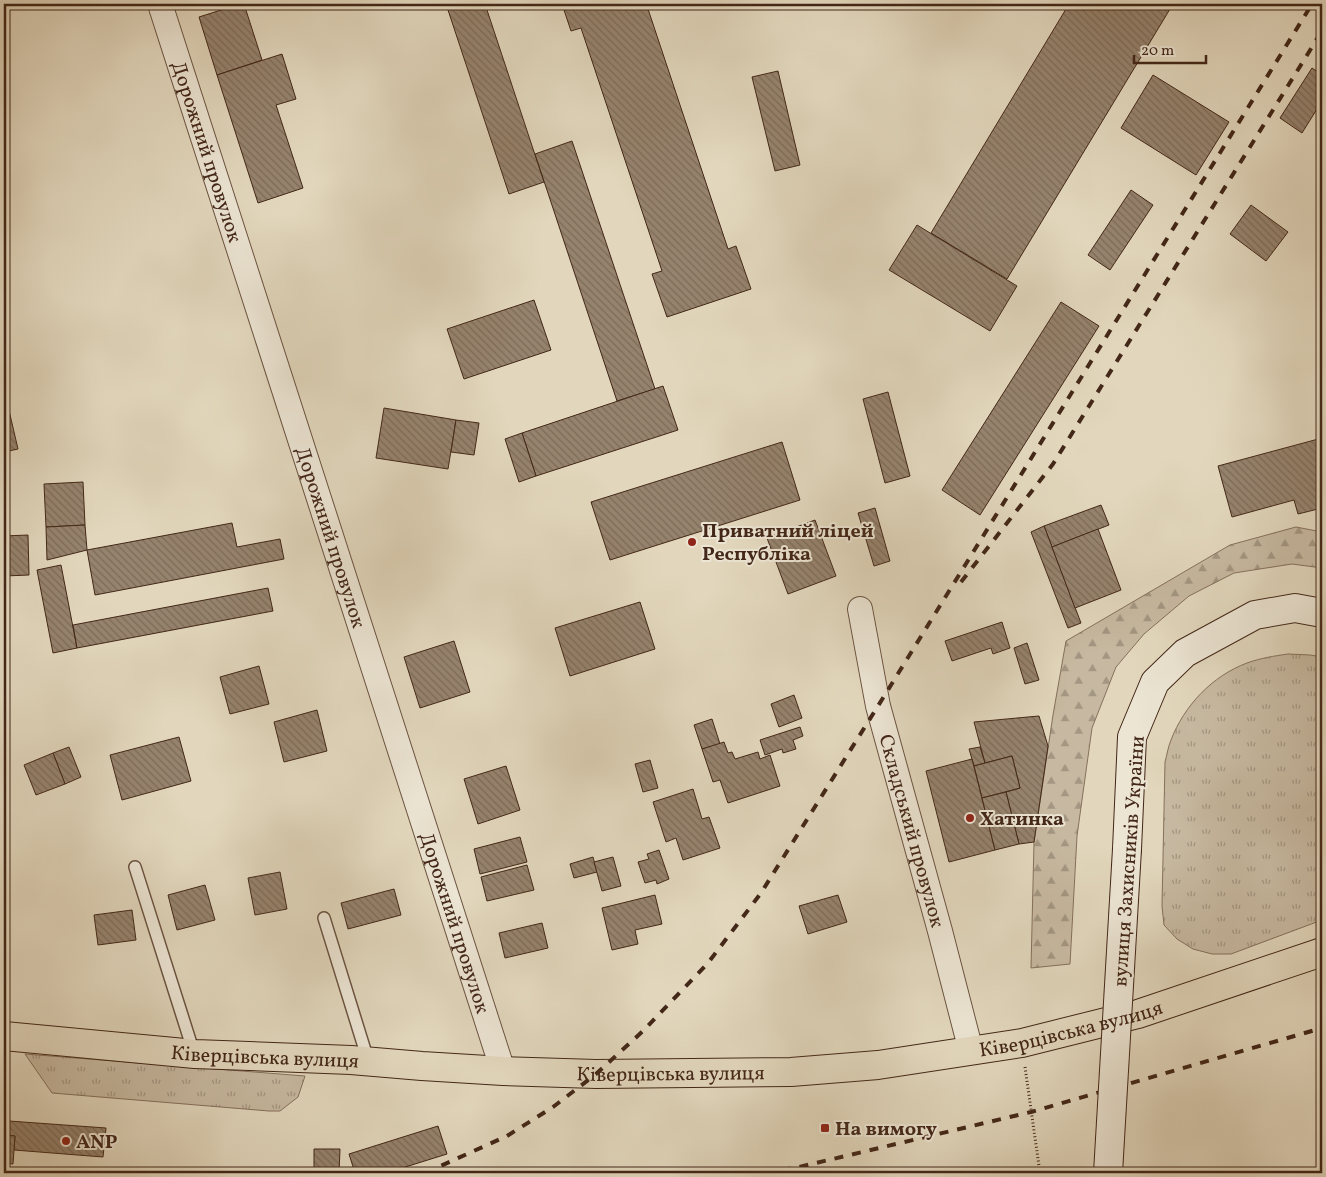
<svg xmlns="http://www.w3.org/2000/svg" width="1326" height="1177" viewBox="0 0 1326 1177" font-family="Vollkorn,serif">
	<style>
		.grass { fill: url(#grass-tufts); stroke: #85705c }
		.forest { fill: url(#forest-firs); stroke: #85705c }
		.building { fill: url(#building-back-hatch); stroke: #432718 }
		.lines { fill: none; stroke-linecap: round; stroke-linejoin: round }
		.service-casing { stroke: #6b5341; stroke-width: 14 }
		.minor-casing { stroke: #6b5341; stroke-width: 26 }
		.secondary-casing { stroke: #432718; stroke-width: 30 }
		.primary-casing { stroke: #432718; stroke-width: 30 }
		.path { stroke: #432718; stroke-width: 3; stroke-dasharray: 1 2.5; stroke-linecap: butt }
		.service { stroke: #ece5d4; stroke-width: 11 }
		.minor { stroke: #ece5d4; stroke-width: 24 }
		.secondary { stroke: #ece5d4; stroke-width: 28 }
		.primary { stroke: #e2d7bd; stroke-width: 28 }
		.rail { stroke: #432718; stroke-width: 4; stroke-dasharray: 9 9; stroke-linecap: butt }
		.secondary-bridge-casing { stroke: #432718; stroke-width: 30; stroke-linecap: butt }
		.secondary-bridge { stroke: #ece5d4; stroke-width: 28 }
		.poi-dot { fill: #8f2418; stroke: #ece5d4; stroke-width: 2 }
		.labels { text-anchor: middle; stroke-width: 4; stroke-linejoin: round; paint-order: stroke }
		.street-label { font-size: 20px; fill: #432718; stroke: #ece5d4 }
		.poi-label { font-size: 20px; font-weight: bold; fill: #432718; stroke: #ece5d4; text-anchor: start }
	</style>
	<defs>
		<pattern id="grass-tufts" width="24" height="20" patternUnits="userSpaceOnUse" patternTransform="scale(1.25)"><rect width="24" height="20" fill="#c7b9a1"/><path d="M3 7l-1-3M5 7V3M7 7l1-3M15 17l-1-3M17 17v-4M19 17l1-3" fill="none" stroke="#a39682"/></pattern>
		<pattern id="forest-firs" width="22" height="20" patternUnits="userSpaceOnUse" patternTransform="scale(1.25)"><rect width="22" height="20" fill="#c7b9a1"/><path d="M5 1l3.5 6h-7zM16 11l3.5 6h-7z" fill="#a39682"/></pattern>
		<pattern id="building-back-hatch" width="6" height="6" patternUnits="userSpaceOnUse" patternTransform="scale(1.25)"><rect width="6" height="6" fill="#96836e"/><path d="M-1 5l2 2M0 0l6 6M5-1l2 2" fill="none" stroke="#7c6b59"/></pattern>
	</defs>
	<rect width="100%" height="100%" fill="#e2d7bd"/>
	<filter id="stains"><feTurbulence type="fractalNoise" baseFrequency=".004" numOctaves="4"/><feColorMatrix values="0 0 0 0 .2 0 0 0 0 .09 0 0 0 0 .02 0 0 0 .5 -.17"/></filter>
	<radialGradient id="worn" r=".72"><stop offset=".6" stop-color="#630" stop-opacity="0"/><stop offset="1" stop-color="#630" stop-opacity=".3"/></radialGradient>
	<g class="grass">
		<path d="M1288,654L1310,655L1322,657V920L1231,954H1212L1193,949L1177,939L1164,925L1162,906L1165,762C1167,755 1168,747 1171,740C1184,706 1212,676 1247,663C1261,658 1274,656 1288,654Z"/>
		<polygon points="25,1054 305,1076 298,1097 280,1111 269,1111 52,1093"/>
	</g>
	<polygon class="forest" points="1296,527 1322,532 1322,568 1292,564 1234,573 1189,596 1144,634 1116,667 1092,728 1077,836 1070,964 1031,968 1034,842 1053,715 1066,641 1230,545"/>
	<g class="building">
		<polygon points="240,4 244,4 262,60 217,75 199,17"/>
		<polygon points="446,4 485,4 544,182 509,194"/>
		<polygon points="562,4 652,4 647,6 728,249 736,246 751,289 667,317 652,274 662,271 581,28 571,31"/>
		<polygon points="1069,4 1173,4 1007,279 931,233"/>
		<polygon points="282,54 296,99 276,105 303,188 258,203 217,75"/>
		<polygon points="1312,68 1322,75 1322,101 1302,133 1280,118"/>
		<polygon points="778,71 800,165 775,171 752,77"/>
		<polygon points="1153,75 1229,122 1196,175 1121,128"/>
		<polygon points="572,141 655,389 617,401 535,154"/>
		<polygon points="1131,190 1153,205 1110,270 1088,255"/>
		<polygon points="1251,205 1288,232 1266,261 1230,234"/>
		<polygon points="917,225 1017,286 990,331 889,270"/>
		<polygon points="534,300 551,350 464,379 447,329"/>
		<polygon points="1061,302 1099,326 980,515 942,490"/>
		<polygon points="663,386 678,430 536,476 522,433"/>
		<polygon points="4,389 18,449 4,452"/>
		<polygon points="888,392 910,476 885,483 863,399"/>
		<polygon points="384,408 456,420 448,469 376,458"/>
		<polygon points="456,420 479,423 474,455 451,452"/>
		<polygon points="522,433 536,476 519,482 505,439"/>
		<polygon points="1322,438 1322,508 1298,514 1294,500 1232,517 1218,466"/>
		<polygon points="782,442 800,500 610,560 591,502"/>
		<polygon points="83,482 85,525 46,527 44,484"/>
		<polygon points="1101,505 1109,525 1052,547 1044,526"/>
		<polygon points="875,508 890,561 874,566 858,513"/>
		<polygon points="815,520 836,576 788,594 767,538"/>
		<polygon points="232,523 237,547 280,539 284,559 95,595 87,550"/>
		<polygon points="85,525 87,550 47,560 46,527"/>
		<polygon points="1044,526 1081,623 1068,628 1031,532"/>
		<polygon points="1098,529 1121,590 1075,608 1052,547"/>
		<polygon points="28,535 29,575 4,576 4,536"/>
		<polygon points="61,565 77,648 53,653 37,570"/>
		<polygon points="268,588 273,611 77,648 73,625"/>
		<polygon points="640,602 655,649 570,676 555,628"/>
		<polygon points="1002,622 1010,648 993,654 991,648 952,661 945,641"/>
		<polygon points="454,641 470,692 420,708 404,657"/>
		<polygon points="1027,643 1039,680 1025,684 1014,648"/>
		<polygon points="259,666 269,704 230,714 220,677"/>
		<polygon points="794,695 802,718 779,727 771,704"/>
		<polygon points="317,710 327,751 284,762 274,722"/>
		<polygon points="1039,716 1048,746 1034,842 1019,844 1006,792 1020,788 1012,756 985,763 974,722"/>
		<polygon points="712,719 720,744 702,749 694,725"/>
		<polygon points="800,727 803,736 793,740 796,749 783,753 782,749 765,755 760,740"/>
		<polygon points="179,737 191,781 122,800 110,755"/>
		<polygon points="724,742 728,753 732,752 735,759 758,752 760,759 770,755 780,786 728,803 720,780 713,782 702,749"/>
		<polygon points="69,747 81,777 65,784 53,753"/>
		<polygon points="980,747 985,763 974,766 969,749"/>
		<polygon points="53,753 65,784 36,795 24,765"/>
		<polygon points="1012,756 1020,788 982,798 974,766"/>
		<polygon points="972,759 995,850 949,862 926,771"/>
		<polygon points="650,760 658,788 643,792 635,764"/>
		<polygon points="506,766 520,810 478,824 464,779"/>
		<polygon points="693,789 702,819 709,817 720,848 683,860 676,838 666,842 653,802"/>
		<polygon points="1006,792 1019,844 995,850 982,798"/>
		<polygon points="520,837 527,862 480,874 474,849"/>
		<polygon points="659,850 669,879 657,884 656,880 645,883 638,862 649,859 647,854"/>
		<polygon points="593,857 597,872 574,878 570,864"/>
		<polygon points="613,857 621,886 602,891 594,862"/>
		<polygon points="527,865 534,890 487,901 481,877"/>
		<polygon points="280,872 287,909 255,915 248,878"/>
		<polygon points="205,885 215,920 177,930 168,895"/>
		<polygon points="394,889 401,915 348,929 341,903"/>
		<polygon points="655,895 662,924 635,930 638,944 612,950 602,908"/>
		<polygon points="838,895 847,922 808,934 799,906"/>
		<polygon points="132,910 136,940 98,945 94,915"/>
		<polygon points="542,923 548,948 505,958 499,933"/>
		<polygon points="9,1121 106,1128 103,1157 14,1150 15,1136 8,1135"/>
		<polygon points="438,1126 447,1154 386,1173 355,1173 349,1154"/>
		<polygon points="4,1135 15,1136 13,1164 4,1163"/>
		<polygon points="314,1149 340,1149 339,1173 314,1173"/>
	</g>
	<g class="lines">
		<g class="service-casing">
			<g id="service">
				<polyline points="135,867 194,1053"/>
				<polyline points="324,918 368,1060"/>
			</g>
		</g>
		<g class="minor-casing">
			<g id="minor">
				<path id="s1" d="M160,4L503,1071"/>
				<path id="s2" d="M860,609L878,706L940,931L971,1051"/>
			</g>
		</g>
		<g class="secondary-casing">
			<polyline id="secondary" points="1127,849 1132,737 1155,682 1185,653 1255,615 1295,608 1322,613"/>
		</g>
		<g class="primary-casing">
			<g id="primary">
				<path id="s3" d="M4,1036L195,1054L351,1060L422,1066L503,1071L596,1074L791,1072L878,1065L1022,1043L1138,1014L1322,952"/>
			</g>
		</g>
		<polyline class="path" points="1025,1067 1040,1173"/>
		<use href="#service" class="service"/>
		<use href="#minor" class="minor"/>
		<use href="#secondary" class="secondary"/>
		<use href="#primary" class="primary"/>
		<g class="rail">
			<polyline points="961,582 1053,464 1322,31"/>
			<polyline points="425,1173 507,1136 553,1107 596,1074 643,1031 708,963 761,893 878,706 1312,4"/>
			<polyline points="764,1173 799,1167 1031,1112 1322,1028"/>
		</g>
		<g class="secondary-bridge-casing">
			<polyline id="secondary-bridge" points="1108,1173 1127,849"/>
		</g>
		<use href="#secondary-bridge" class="secondary-bridge"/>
	</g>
	<g class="poi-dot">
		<circle cx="692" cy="542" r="5"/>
		<circle cx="970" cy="818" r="5"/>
		<rect x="820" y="1123" width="10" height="10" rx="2.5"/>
		<circle cx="66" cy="1141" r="5"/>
	</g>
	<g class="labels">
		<g class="street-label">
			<text dy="7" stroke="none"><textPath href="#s1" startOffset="155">Дорожний провулок</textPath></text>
			<text dy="7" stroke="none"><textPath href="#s1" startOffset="560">Дорожний провулок</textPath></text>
			<text dy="7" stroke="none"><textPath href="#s2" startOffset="228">Складський провулок</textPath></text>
			<text transform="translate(1128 861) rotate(-86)" y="7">вулиця Захисників України</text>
			<text dy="7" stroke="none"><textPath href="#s1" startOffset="965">Дорожний провулок</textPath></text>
			<text dy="7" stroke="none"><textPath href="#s3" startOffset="1072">Ківерцівська вулиця</textPath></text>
			<text dy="7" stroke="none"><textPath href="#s3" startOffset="262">Ківерцівська вулиця</textPath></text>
			<text dy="7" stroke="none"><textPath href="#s3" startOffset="668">Ківерцівська вулиця</textPath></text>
		</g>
		<g class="poi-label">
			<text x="702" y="537">Приватний ліцей<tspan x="702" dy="23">Республіка</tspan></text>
			<text x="980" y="825">Хатинка</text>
			<text x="835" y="1135">На вимогу</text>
			<text x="76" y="1148">ANP</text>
		</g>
	</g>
	<rect width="1326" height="1177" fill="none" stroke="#e2d7bd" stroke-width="20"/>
	<rect x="5" y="5" width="1316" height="1167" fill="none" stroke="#432718" stroke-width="2.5"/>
	<rect x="10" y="10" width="1306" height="1157" fill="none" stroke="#432718"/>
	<path d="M1134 55v8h72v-8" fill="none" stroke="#432718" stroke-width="2.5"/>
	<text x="1141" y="55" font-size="15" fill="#432718" stroke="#ece5d4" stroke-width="4" paint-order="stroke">20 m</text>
	<rect width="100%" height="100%" filter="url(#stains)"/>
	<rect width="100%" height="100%" fill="url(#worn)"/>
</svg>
